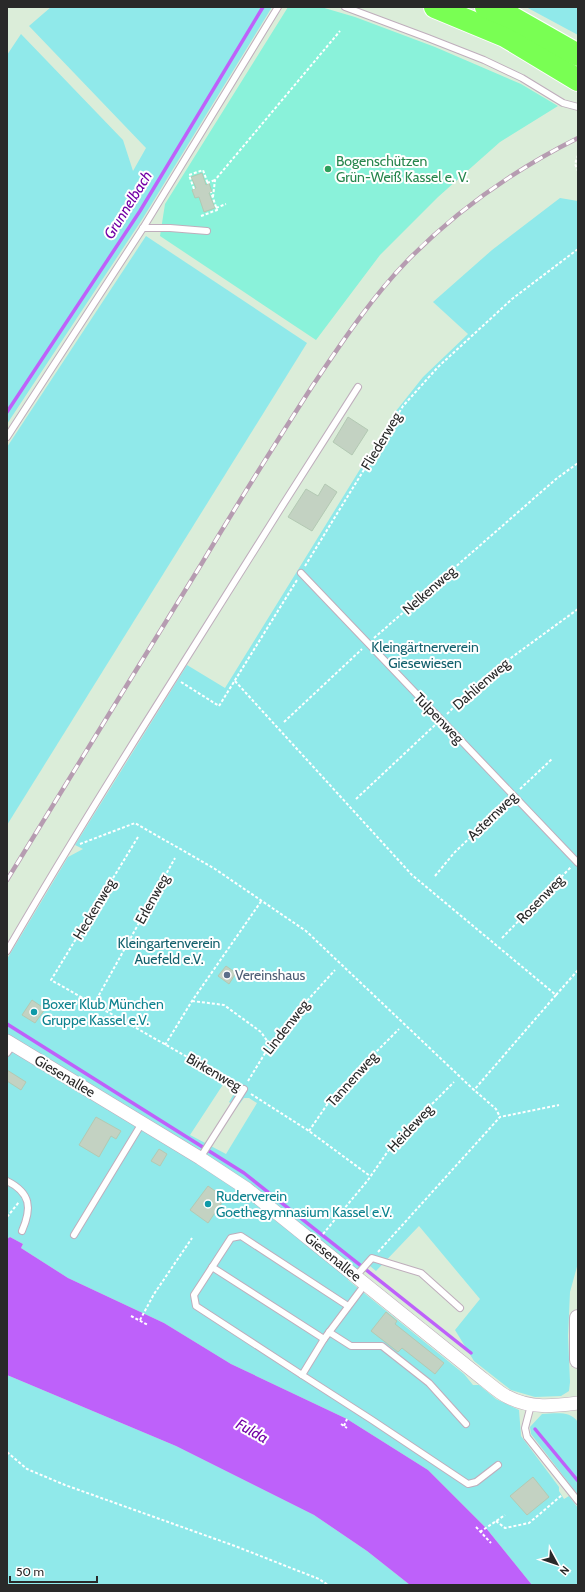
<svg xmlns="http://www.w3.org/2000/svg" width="585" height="1592" viewBox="0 0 585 1592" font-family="Cabin,sans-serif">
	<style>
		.green { fill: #90e9ea; fill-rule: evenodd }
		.pitch { fill: #8af2da }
		.water { fill: #be61fa }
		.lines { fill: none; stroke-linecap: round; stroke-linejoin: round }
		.stream { stroke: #be61fa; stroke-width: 3.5 }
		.building { fill: #c3d2c2; stroke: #b3c9b3 }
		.service-casing { stroke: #bfaebc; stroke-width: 8 }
		.minor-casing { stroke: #bfaebc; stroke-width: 14 }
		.tertiary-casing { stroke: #bfaebc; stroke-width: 18 }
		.motorway-casing { stroke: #fff; stroke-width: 24 }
		.path { stroke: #fff; stroke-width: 2; stroke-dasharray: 3 2; stroke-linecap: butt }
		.service { stroke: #fff; stroke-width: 6 }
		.minor { stroke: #fff; stroke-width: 13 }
		.tertiary { stroke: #fff; stroke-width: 16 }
		.motorway { stroke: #79ff53; stroke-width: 22 }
		.rail-casing { stroke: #b69cb1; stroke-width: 4.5 }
		.rail { stroke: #fff; stroke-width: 3; stroke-dasharray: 9; stroke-linecap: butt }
		.leisure-dot { fill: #2e9e5b; stroke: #fff; stroke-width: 1.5 }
		.service-dot { fill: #5c6f8a; stroke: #fff; stroke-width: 1.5 }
		.culture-dot { fill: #0f9aa8; stroke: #fff; stroke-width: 1.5 }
		.labels { text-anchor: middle; stroke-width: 4; stroke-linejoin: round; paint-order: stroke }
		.leisure-label { font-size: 14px; fill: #27864d; stroke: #fff; text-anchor: start }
		.street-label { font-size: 14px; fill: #292929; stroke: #fff }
		.park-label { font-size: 14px; fill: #13616d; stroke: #fff }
		.service-label { font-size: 14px; fill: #4e5e75; stroke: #fff; text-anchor: start }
		.culture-label { font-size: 14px; fill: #0d838f; stroke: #fff; text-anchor: start }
		.water-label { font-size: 15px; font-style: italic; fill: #7200a6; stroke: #fff }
	</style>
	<rect width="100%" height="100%" fill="#dbedd9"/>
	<g class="green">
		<polygon points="51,7 272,7 143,218 7,424 7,55 21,34 123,140 133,171 146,148 29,26"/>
		<polygon points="526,7 578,7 578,35"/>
		<path d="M560,198L578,201V1263L570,1292L568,1336L570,1382L569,1391L561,1396L535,1397L511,1390L474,1361L455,1330L480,1299L419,1226L376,1271L364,1261L348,1280L464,1374L473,1385H479L496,1399L519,1410L521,1436L559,1487V1491L564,1499L569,1496L578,1508V1585H532L486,1528L428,1470L347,1419L231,1364L164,1323L68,1278L21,1248L23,1244L10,1237L7,1239V959L68,857L83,849L75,845L187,665L225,688L396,411L423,377L468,334L433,302L492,250ZM224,1083L232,1088L235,1092L229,1102L237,1107L244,1098H249L257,1103L226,1154L190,1135Z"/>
		<polygon points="146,236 307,343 7,825 7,447"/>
		<polygon points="7,1375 176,1446 314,1515 367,1551 410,1585 7,1585"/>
		<path d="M542,1414C555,1414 569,1410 578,1422V1495L531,1434L530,1427Z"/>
	</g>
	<polygon class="pitch" points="288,7 321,7 355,17 435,47 521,84 558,106 500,142 438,197 380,255 316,340 160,236 165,204"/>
	<polygon class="water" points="10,1237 23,1244 21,1248 68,1278 164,1323 231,1364 347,1419 428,1470 486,1528 532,1585 410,1585 367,1551 314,1515 176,1446 7,1375 7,1239"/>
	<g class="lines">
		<g class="stream">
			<polyline points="7,412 140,211 263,7"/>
			<polyline points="7,1024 244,1173 471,1353"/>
			<polyline points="535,1429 578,1481"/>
		</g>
	</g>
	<g class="building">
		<polygon points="202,173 206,185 209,183 212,192 209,193 215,208 204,212 199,197 195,198 192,190 196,188 191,177"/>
		<polygon points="348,417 368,430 352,455 333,442"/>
		<polygon points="325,484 337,492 312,531 288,517 306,489 318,496"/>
		<polygon points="226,966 236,973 229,984 218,976"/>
		<polygon points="32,1000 45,1009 35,1023 22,1015"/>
		<polygon points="7,1070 26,1082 21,1090 7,1081"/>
		<polygon points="96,1117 121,1131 116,1139 111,1136 99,1157 79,1145"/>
		<polygon points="159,1149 167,1154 160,1166 151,1161"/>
		<polygon points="208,1186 225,1198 208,1223 190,1210"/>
		<polygon points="386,1312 397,1321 395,1324 444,1363 435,1374 402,1348 398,1352 371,1331"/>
		<polygon points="533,1477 549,1497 527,1515 510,1496"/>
	</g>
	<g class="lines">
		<g class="service-casing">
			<g id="service">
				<polyline points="345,7 428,38 484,60 522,78 563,103 578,107"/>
				<polyline points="143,228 170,228 207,231"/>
				<polyline points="7,437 143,228 278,7"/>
				<polyline points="301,573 578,863"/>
				<path d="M7,951C57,865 109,781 162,697C227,593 292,490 358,387"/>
				<polyline points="7,1053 13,1045"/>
				<polyline points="200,1158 244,1089"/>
				<path d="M7,1181C31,1193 32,1208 22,1231"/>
				<polyline points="74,1235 142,1123"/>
				<polyline points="212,1267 324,1339"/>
				<polyline points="356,1276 372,1258 421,1273 460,1308"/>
				<polyline points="366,1283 324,1339 302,1375 372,1420 468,1484 476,1482 498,1465"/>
				<polyline points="329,1332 351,1346 382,1346 429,1383 466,1424"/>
				<polyline points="302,1375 196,1306 194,1295 231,1238 241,1236 348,1306"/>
				<polyline points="531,1405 525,1428 527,1437 578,1501"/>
			</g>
		</g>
		<g class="minor-casing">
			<path id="minor" d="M7,1041L200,1158L247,1189L483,1379C491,1385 499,1393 508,1397C530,1409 554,1406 578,1403"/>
		</g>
		<g class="tertiary-casing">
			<polyline id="tertiary" points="578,1318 578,1360"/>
		</g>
		<g class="motorway-casing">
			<g id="motorway">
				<polyline points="435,7 505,36 578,80"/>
				<polyline points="486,7 513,18 578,55"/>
			</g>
		</g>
		<g class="path">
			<polyline points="578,155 575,164 578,171"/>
			<polyline points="207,183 215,180"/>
			<polyline points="194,189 189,175 203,170 208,184"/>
			<polyline points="213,197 215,180 340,31"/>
			<polyline points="216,208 226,204"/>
			<polyline points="201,216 217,210 211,192"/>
			<polyline points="305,566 403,406 438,367 512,299 578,249"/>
			<polyline points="374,638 556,479 578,463"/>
			<polyline points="235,681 412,875 556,995 474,1090"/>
			<polyline points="181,682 219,706 297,580"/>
			<polyline points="447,714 482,679 578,609"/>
			<polyline points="284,722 362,649"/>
			<polyline points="520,789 552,759"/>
			<polyline points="356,799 435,725"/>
			<polyline points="138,837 51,980 237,1085"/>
			<polyline points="80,844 135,823 215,869 306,931 474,1090 496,1109 500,1117"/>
			<polyline points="435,876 454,853 508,801"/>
			<polyline points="502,938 571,867"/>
			<polyline points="556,995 578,970"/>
			<polyline points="192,1001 224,1005 261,1032 270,1045"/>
			<polyline points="94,1004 175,858"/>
			<polyline points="165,1045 192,1001 262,900"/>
			<polyline points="248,1081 270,1045 296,1013 335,970"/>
			<polyline points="251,1094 309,1131 370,1176"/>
			<polyline points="309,1131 335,1093 399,1029"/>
			<polyline points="7,1217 19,1202"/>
			<polyline points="323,1234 368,1180 395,1141 454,1082"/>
			<polyline points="378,1252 500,1117 559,1105"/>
			<polyline points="131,1316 148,1325"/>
			<polyline points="140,1320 154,1294 192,1238"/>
			<polyline points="341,1424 347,1428"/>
			<polyline points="344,1426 347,1419"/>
			<polyline points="7,1452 27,1469 65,1485 235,1546 319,1579 328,1585"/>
			<polyline points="496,1521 505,1528 529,1523 562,1495"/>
			<polyline points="476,1527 491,1543"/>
			<polyline points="480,1532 505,1515"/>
		</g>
		<use href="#service" class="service"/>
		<use href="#minor" class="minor"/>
		<use href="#tertiary" class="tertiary"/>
		<use href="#motorway" class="motorway"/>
		<g class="rail-casing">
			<path id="rail" d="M7,880C72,774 137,669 202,563C238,503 275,444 313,385C342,342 372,297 408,260C457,210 516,169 578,138"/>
		</g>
		<use href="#rail" class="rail"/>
	</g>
	<circle class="leisure-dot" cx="328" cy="169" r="4"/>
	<circle class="service-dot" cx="227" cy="975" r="4"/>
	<g class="culture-dot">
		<circle cx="34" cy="1012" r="4"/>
		<circle cx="208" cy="1204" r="4"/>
	</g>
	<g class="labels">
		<g class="leisure-label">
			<text x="336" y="166">Bogenschützen<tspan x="336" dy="16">Grün-Weiß Kassel e. V.</tspan></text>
		</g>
		<g class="street-label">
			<text transform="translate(381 441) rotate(-59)" y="5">Fliederweg</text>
			<text transform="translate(429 590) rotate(-41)" y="5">Nelkenweg</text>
			<text transform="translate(481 684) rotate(-41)" y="5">Dahlienweg</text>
			<text transform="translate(439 718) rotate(46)" y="5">Tulpenweg</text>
			<text transform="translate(492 816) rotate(-44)" y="5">Asternweg</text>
			<text transform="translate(152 899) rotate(-61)" y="5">Erlenweg</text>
			<text transform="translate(540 899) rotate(-46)" y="5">Rosenweg</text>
			<text transform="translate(94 909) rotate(-59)" y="5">Heckenweg</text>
			<text transform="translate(286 1027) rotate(-52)" y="5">Lindenweg</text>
			<text transform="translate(214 1072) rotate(30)" y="5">Birkenweg</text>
			<text transform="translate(65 1076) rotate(31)" y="5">Giesenallee</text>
			<text transform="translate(352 1079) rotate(-48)" y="5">Tannenweg</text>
			<text transform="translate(410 1128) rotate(-47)" y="5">Heideweg</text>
			<text transform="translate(333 1257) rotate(39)" y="5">Giesenallee</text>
		</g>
		<g class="park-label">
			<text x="425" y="652">Kleingärtnerverein<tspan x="425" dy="16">Giesewiesen</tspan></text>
			<text x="169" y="948">Kleingartenverein<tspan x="169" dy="16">Auefeld e.V.</tspan></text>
		</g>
		<g class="service-label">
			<text x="235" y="980">Vereinshaus</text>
		</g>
		<g class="culture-label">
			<text x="42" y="1009">Boxer Klub München<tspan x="42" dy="16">Gruppe Kassel e.V.</tspan></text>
			<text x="216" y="1201">Ruderverein<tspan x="216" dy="16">Goethegymnasium Kassel e.V.</tspan></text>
		</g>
		<g class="water-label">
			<text transform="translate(128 205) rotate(-58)" y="5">Grunnelbach</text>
			<text transform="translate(252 1431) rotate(29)" y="5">Fulda</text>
		</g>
	</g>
	<rect width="585" height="1592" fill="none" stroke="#292929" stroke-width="16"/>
	<g transform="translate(557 1564) rotate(130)" stroke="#ffffff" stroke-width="3" paint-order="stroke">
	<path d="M0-3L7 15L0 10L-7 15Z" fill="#292929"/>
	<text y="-6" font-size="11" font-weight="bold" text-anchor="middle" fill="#292929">N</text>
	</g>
	<path d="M10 1576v6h87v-6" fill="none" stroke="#292929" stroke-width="2"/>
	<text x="16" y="1576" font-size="12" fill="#292929" stroke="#ffffff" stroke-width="3" paint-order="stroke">50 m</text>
</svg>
